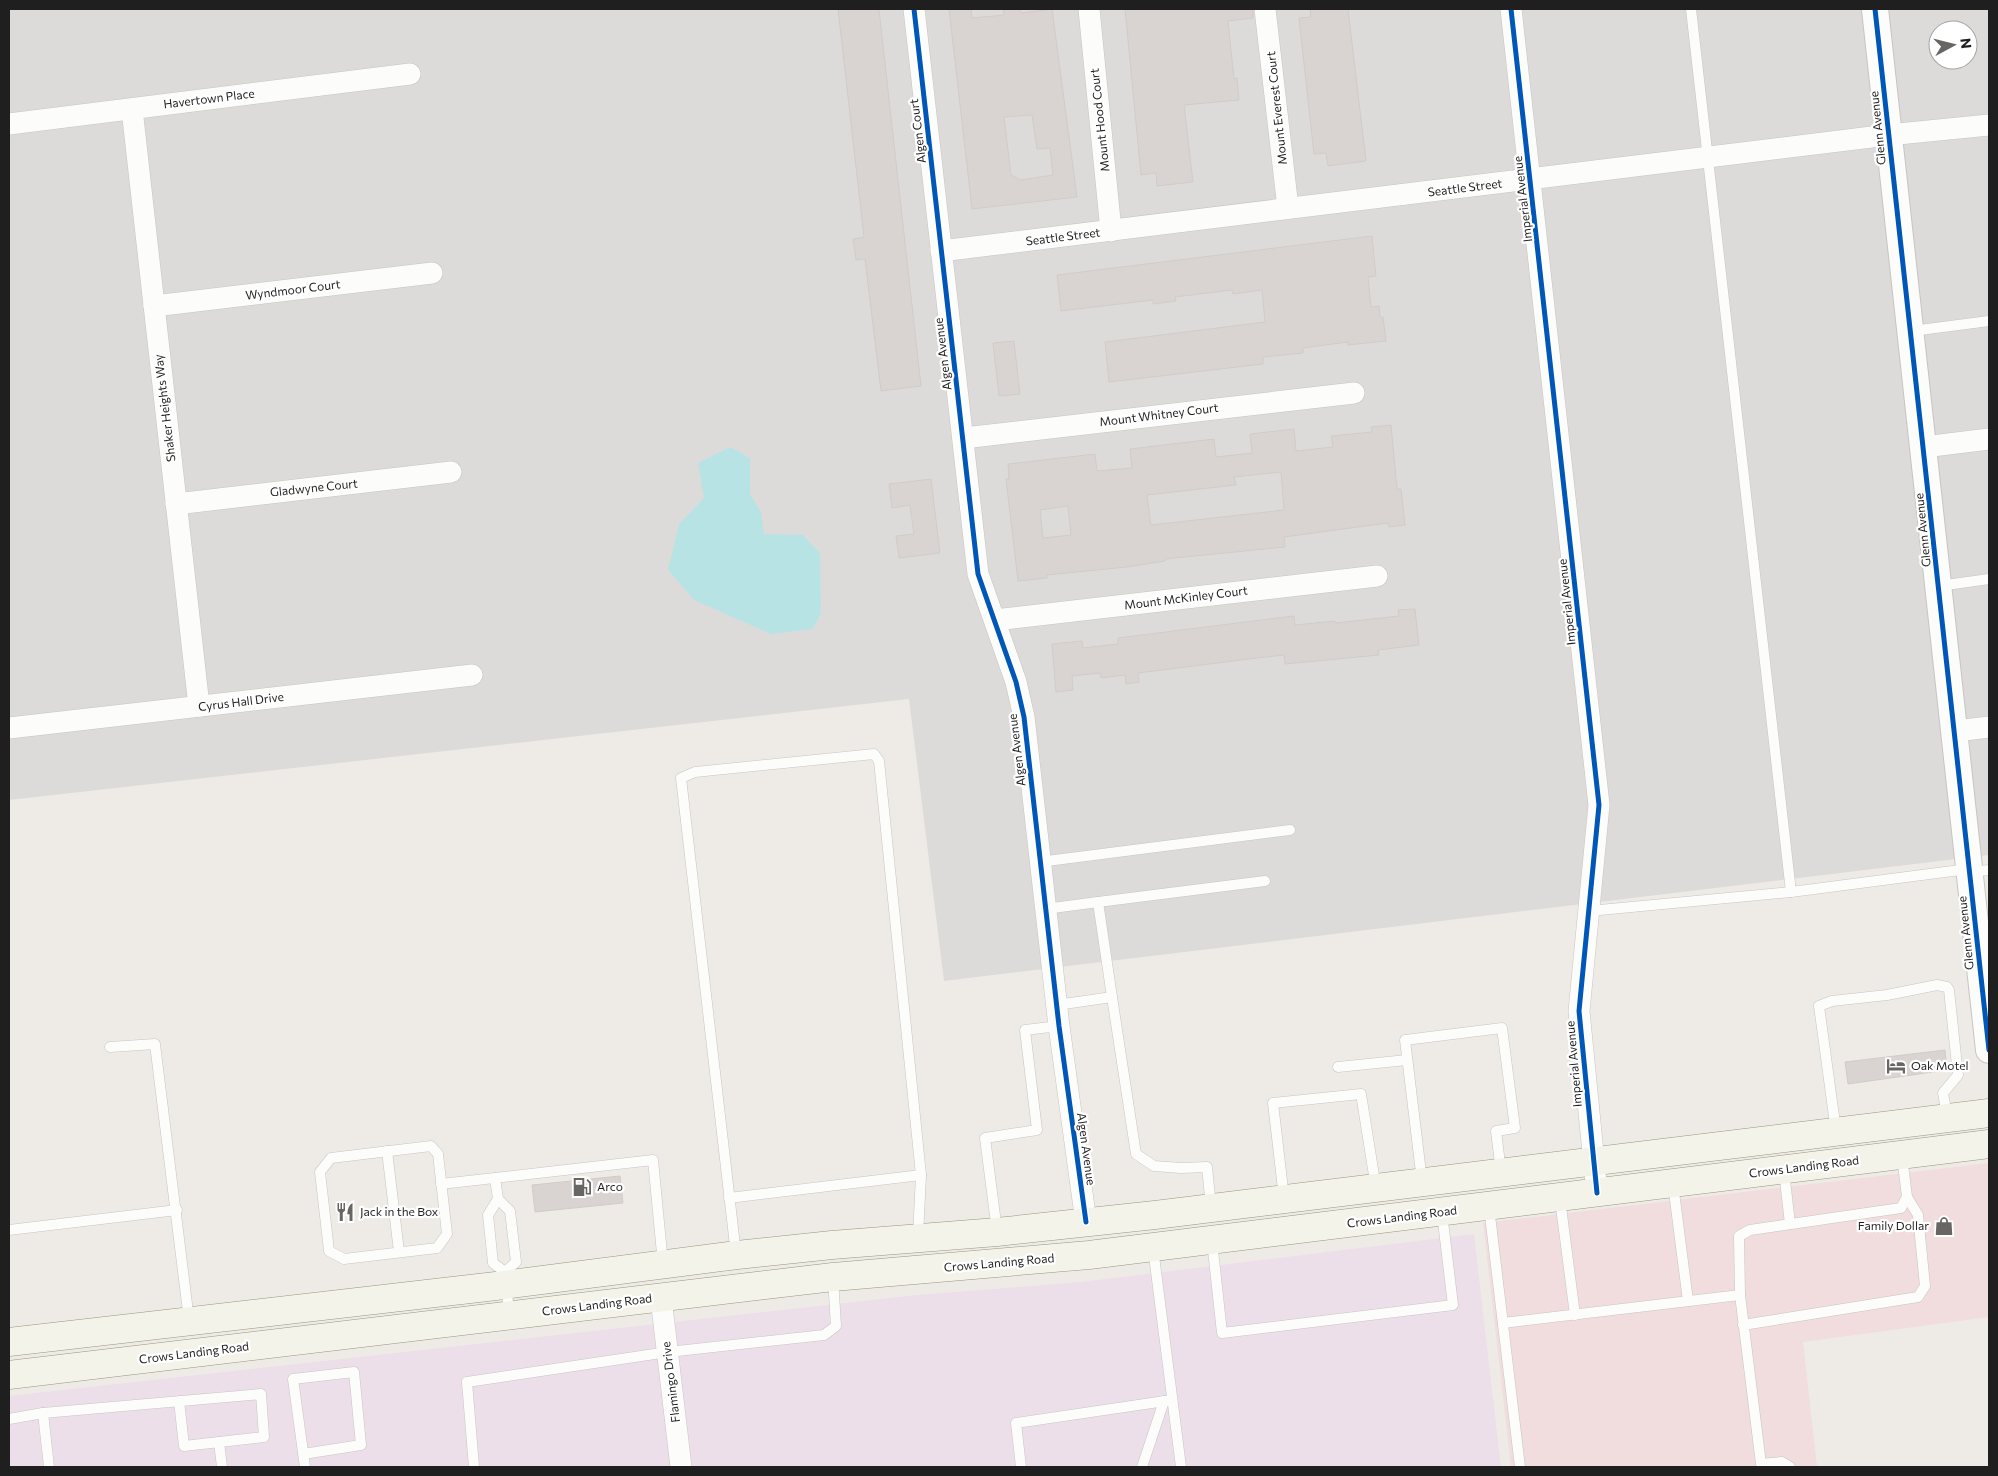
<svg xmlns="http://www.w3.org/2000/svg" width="1998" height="1476" viewBox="0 0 1998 1476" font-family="Commissioner,sans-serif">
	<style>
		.residential { fill: #dddbd9; fill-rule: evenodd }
		.commercial { fill: #f1ddde }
		.industrial { fill: #ecdfe9 }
		.water { fill: #b8e3e4 }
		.building { fill: #d9d4d2; stroke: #d1ccc8; fill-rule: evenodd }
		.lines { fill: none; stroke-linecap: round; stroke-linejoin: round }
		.service-casing { stroke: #c6c5c3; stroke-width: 11 }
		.minor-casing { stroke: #c6c5c3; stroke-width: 22 }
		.tertiary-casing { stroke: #c6c5c3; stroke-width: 28 }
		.secondary-casing { stroke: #99967e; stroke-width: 29 }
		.service { stroke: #fcfcfb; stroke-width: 10 }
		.minor { stroke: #fcfcfb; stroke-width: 21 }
		.tertiary { stroke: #fcfcfb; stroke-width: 26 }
		.secondary { stroke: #f4f3ea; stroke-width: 28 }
		.cycleway-casing { stroke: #fff; stroke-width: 8 }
		.cycleway { stroke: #0057b8; stroke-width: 5 }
		.labels { text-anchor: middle; stroke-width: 4.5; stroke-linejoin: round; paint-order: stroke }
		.street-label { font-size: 12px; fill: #1f1f1f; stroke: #fff }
		.poi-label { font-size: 12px; fill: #1f1f1f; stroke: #fff; text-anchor: start }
	</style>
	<rect width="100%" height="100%" fill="#eeebe7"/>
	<path class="residential" d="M9,9H1989V855L944,981L909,699L9,800ZM1938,30H1968V60H1938Z"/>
	<polygon class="commercial" points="1989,1163 1989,1317 1803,1342 1817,1467 1511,1467 1483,1223"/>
	<polygon class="industrial" points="1474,1234 1501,1467 9,1467 9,1396 917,1295 1081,1282"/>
	<polygon class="water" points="730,447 750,458 750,494 761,512 764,534 803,535 820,553 821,613 813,629 771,634 694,600 668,570 679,524 704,498 698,463"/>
	<g class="building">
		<polygon points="838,9 879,9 921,386 881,391 865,259 856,260 853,239 864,237"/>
		<path d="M949,9H971L972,18L1004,15L1003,9H1020L1021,13L1052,9L1077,197L972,209ZM1032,115L1037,149L1050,148L1053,175L1021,180L1011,175L1004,117Z"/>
		<polygon points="1125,9 1253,9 1253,18 1228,21 1234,79 1237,78 1239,100 1184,105 1193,182 1157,186 1156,173 1141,175"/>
		<polygon points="1310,9 1348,9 1366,161 1328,166 1326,153 1314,154 1299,18 1311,17"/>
		<polygon points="1372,236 1376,276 1368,277 1371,307 1379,306 1380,317 1383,317 1386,341 1348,345 1348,342 1303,348 1303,353 1263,357 1263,364 1109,382 1105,342 1265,322 1262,290 1233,294 1232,290 1175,297 1176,301 1153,304 1153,300 1061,311 1057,275"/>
		<polygon points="1014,341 1020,394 999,396 993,343"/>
		<path d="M1391,425L1397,489H1401L1405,525L1389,527L1388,523L1284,537L1285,547L1165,559V561L1127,567L1047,575V578L1018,581L1006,479H1009L1008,464L1095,454L1097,471L1132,468L1130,449L1214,439L1216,457L1252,453L1250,434L1294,429L1296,451L1333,447L1331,436L1372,432L1371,427ZM1281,472L1284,510L1151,525L1147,495L1236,485L1234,477ZM1068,506L1071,535L1043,538L1040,510Z"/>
		<polygon points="931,479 940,553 899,558 896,536 914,534 910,505 892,508 889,484"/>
		<polygon points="1415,609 1419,645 1378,650 1379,655 1285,664 1284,655 1257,658 1138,673 1139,682 1126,684 1125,675 1101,678 1100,673 1072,676 1073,690 1056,692 1052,644 1082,641 1083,648 1118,644 1118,638 1277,618 1294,616 1295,625 1335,621 1335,623 1399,616 1398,610"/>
		<polygon points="1945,1050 1947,1070 1848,1084 1845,1062"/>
		<polygon points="620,1176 623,1203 535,1212 532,1185"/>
	</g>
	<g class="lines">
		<g class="service-casing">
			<g id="service">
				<polyline points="1691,9 1791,892 1968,869"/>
				<polyline points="1912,331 1989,321"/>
				<polyline points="1939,586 1989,579"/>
				<polyline points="1039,862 1290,830"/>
				<polyline points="1970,872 1989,870"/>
				<polyline points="1098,902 1265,881"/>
				<polyline points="1045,909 1098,902 1112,997"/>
				<polyline points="1589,911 1791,892"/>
				<polyline points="1057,1005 1112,997 1136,1154 1154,1166 1181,1168 1207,1167 1211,1207"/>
				<polyline points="110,1047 155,1044 189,1320"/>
				<polyline points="1338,1067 1407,1060"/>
				<polyline points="1836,1131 1819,1006 1832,1001 1887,995 1937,985 1947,987 1949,990 1958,1075 1943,1093 1947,1116"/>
				<polygon points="431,1146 438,1154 447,1234 437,1248 344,1259 329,1251 320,1172 331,1158"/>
				<polyline points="387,1151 399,1252"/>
				<polyline points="1784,1171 1790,1224"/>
				<polyline points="495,1178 498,1199 510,1211 516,1262 505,1272"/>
				<polyline points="1422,1181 1405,1040 1502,1028 1515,1128 1496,1131 1501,1172"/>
				<polyline points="441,1184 653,1160 663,1264"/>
				<polyline points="1673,1184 1688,1301"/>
				<polyline points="729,1198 921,1175"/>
				<polyline points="1284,1198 1273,1103 1361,1094 1376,1188"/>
				<polyline points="498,1199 488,1215 493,1263 505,1272 509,1313"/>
				<polyline points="1560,1199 1575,1315"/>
				<polyline points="1489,1207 1520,1467"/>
				<polyline points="9,1230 177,1210"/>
				<polyline points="997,1231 985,1138 1037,1130 1025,1030 1059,1026"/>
				<polyline points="1212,1241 1222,1333 1453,1305 1442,1213"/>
				<polyline points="1153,1248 1181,1467"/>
				<polyline points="736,1254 681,778 695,772 874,754 879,761 921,1175 918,1236"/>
				<polyline points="1503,1323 1740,1295"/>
				<polyline points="1743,1325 1918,1297 1925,1286 1918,1215 1907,1197"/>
				<polyline points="43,1413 49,1467"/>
				<polyline points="9,1419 43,1413 261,1394 264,1437 184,1446 179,1401"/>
				<polyline points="219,1442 222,1467"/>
				<polyline points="303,1454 361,1445 354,1372 293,1379 305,1467"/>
				<polyline points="474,1467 467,1382 668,1352 824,1335 836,1326 833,1278"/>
				<polyline points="1021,1467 1016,1423 1172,1400"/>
				<polyline points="1142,1467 1164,1401"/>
				<polyline points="1790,1467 1782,1462 1761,1464 1740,1295 1739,1236 1750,1230 1901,1208 1907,1197 1902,1156"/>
			</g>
		</g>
		<g class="minor-casing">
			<g id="minor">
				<polyline points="914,9 978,574 1016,682 1024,717 1059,1026 1086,1222"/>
				<polyline points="1089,9 1111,231"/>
				<polyline points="1265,9 1288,208"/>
				<polyline points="1511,9 1599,805 1579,1011 1597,1193"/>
				<polyline points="132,109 199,706"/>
				<polyline points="9,124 410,74"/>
				<polyline points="941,251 1888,135 1989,125"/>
				<polyline points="154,306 432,273"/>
				<polyline points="964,438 1354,393"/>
				<polyline points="1924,447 1989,439"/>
				<polyline points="176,504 451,472"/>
				<polyline points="995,620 1377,576"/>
				<polyline points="9,728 472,675"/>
				<polyline points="1956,731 1989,727"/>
				<polyline points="661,1298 681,1467"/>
			</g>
		</g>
		<g class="tertiary-casing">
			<polyline id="tertiary" points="1875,9 1989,1050"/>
		</g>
		<g class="secondary-casing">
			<g id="secondary">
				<polyline points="9,1342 496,1286 737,1255 832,1245 997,1232 1155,1215 1989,1113"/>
				<polyline points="9,1375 833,1277 1089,1255 1989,1144"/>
			</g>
		</g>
		<use href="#service" class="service"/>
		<use href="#minor" class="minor"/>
		<use href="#tertiary" class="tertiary"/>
		<use href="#secondary" class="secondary"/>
		<g class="cycleway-casing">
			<g id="cycleway">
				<polyline points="914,9 978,574 1016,682 1024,717 1059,1026 1086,1222"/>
				<polyline points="1511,9 1599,805 1579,1011 1597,1193"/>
				<polyline points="1875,9 1989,1050"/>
			</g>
		</g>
		<use href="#cycleway" class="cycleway"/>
	</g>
	<defs>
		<g id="hotel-bare" transform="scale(1.5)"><path d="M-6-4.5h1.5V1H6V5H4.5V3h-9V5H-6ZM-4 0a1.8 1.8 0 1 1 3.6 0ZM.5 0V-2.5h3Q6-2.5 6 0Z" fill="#676665" stroke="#fff" stroke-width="2.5" paint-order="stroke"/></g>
		<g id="fuel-bare" transform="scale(1.5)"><path d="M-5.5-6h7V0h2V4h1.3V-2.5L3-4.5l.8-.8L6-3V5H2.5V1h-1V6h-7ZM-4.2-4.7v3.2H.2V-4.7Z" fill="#676665" stroke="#fff" stroke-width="2.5" paint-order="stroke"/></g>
		<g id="restaurant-bare" transform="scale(1.5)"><path d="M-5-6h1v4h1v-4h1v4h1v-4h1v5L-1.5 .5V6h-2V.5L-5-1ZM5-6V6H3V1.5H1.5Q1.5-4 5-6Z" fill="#676665" stroke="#fff" stroke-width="2.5" paint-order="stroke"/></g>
		<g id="shop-bare" transform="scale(1.5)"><path d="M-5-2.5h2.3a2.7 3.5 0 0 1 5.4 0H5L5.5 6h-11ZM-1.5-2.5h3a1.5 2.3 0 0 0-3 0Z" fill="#676665" stroke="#fff" stroke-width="2.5" paint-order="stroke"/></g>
	</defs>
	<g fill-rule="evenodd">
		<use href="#hotel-bare" x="1896" y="1066"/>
		<use href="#fuel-bare" x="582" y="1187"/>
		<use href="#restaurant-bare" x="345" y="1212"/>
		<use href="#shop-bare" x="1944" y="1226"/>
	</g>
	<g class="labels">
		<g class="street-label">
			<text transform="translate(209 99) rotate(-7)" y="4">Havertown Place</text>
			<text transform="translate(1277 108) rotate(-96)" y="4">Mount Everest Court</text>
			<text transform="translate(1100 120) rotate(-96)" y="4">Mount Hood Court</text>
			<text transform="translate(1878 128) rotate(-96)" y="4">Glenn Avenue</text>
			<text transform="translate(918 131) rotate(-97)" y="4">Algen Court</text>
			<text transform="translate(1465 188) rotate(-7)" y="4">Seattle Street</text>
			<text transform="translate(1523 199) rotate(-97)" y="4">Imperial Avenue</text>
			<text transform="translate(1063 237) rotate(-7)" y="4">Seattle Street</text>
			<text transform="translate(293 290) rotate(-7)" y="4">Wyndmoor Court</text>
			<text transform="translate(943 354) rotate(-97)" y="4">Algen Avenue</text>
			<text transform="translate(165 408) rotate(-97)" y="4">Shaker Heights Way</text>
			<text transform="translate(1159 415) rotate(-7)" y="4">Mount Whitney Court</text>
			<text transform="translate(314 488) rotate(-6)" y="4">Gladwyne Court</text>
			<text transform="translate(1923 530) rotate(-96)" y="4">Glenn Avenue</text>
			<text transform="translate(1186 598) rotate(-7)" y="4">Mount McKinley Court</text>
			<text transform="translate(1567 602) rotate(-96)" y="4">Imperial Avenue</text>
			<text transform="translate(241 702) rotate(-7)" y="4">Cyrus Hall Drive</text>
			<text transform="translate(1017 750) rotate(-97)" y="4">Algen Avenue</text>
			<text transform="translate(1966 933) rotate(-96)" y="4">Glenn Avenue</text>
			<text transform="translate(1574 1064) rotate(-95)" y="4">Imperial Avenue</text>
			<text transform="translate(1086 1149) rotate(82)" y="4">Algen Avenue</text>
			<text transform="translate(1804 1167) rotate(-7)" y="4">Crows Landing Road</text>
			<text transform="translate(1402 1217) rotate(-7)" y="4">Crows Landing Road</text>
			<text transform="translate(999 1263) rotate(-5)" y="4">Crows Landing Road</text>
			<text transform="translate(597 1305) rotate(-7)" y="4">Crows Landing Road</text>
			<text transform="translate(194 1353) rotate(-7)" y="4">Crows Landing Road</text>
			<text transform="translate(671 1382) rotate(-97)" y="4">Flamingo Drive</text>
		</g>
		<g class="poi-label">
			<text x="1911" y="1070">Oak Motel</text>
			<text x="597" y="1191">Arco</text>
			<text x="360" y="1216">Jack in the Box</text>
			<text x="1929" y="1230" text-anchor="end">Family Dollar</text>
		</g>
	</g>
	<rect width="1998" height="1476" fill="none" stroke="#1f1f1f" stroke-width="20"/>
	<g transform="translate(1953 45) rotate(83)"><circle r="24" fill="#ffffff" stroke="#a5a5a5"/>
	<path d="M0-4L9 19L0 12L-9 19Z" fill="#676665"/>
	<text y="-8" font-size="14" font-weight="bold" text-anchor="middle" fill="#1f1f1f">N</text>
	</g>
</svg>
